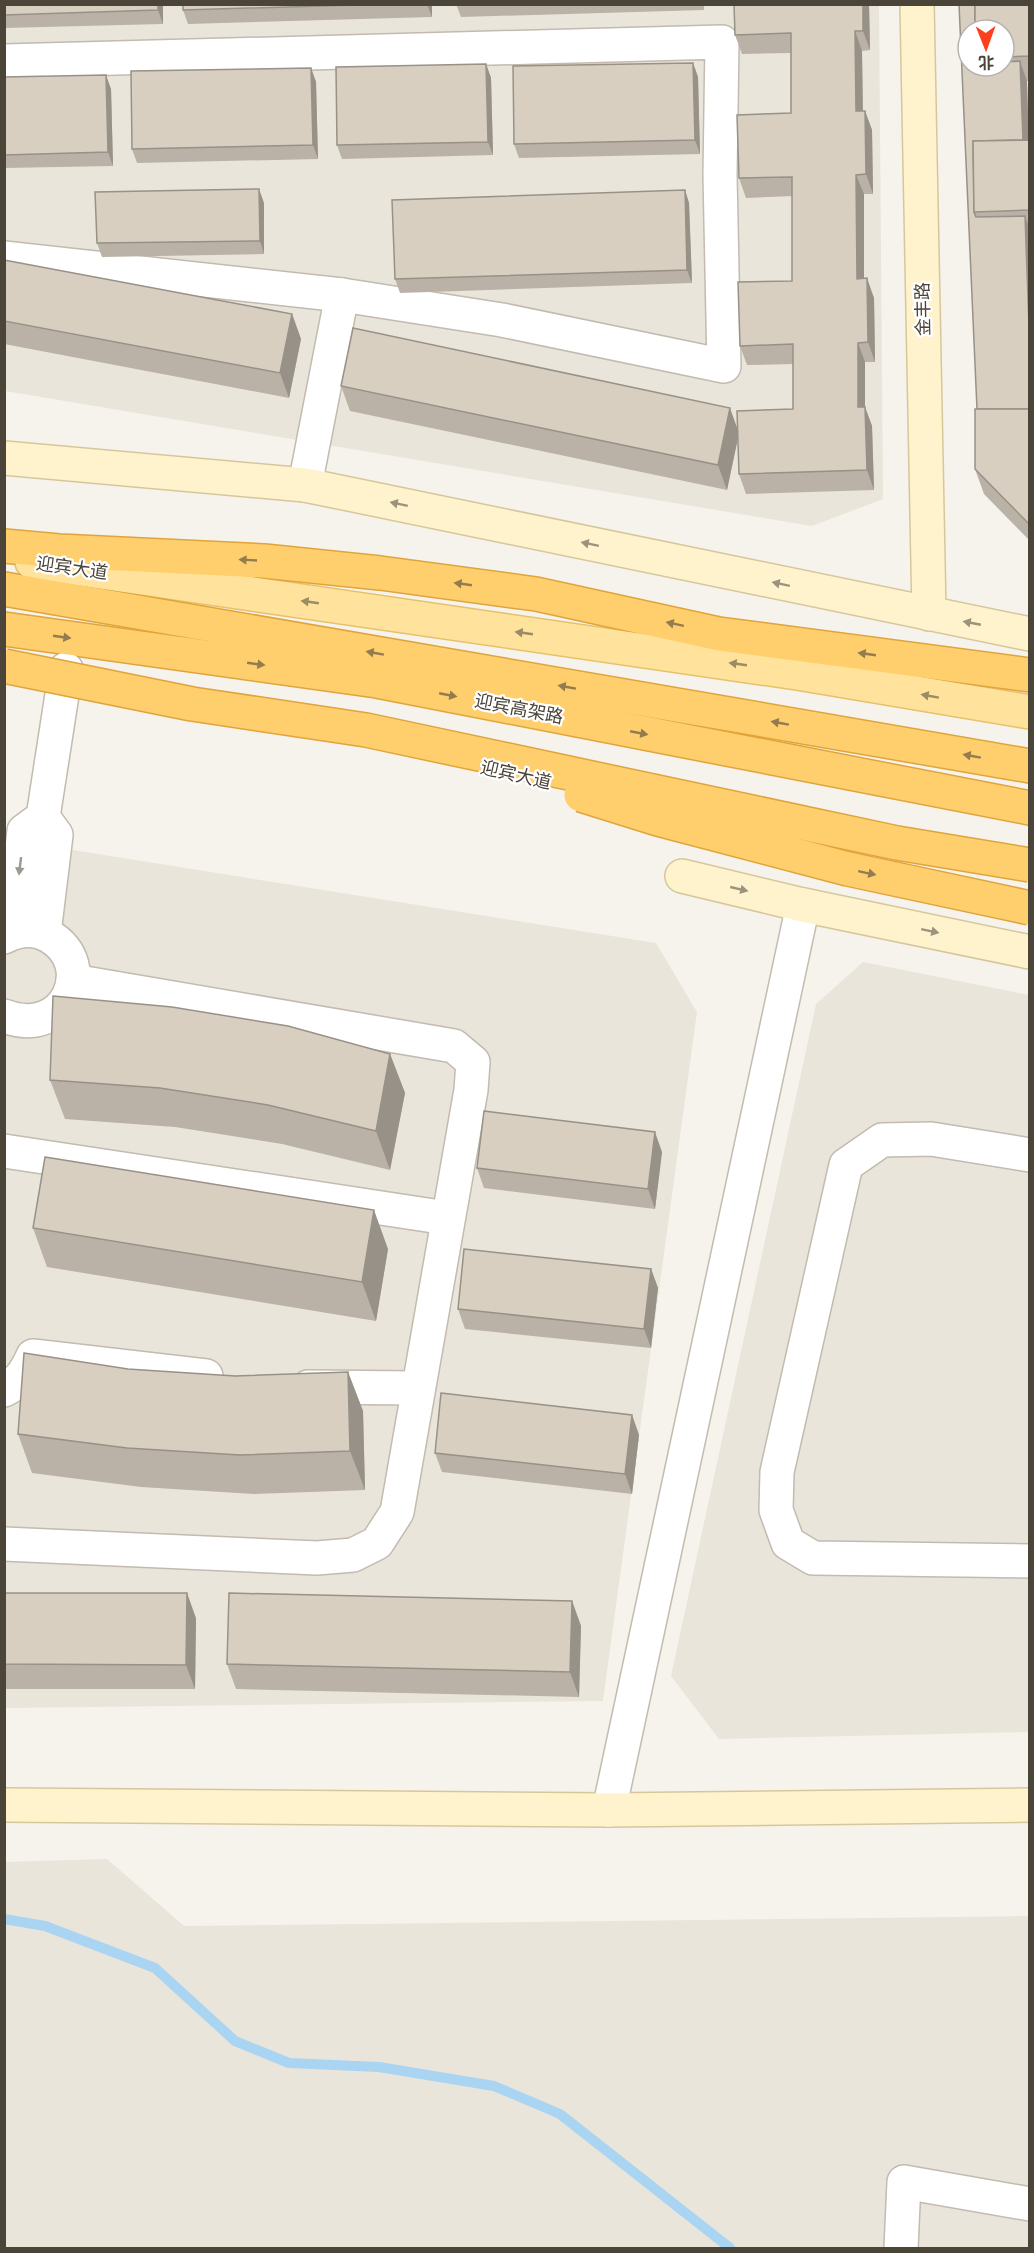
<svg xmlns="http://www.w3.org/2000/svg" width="1034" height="2253" viewBox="0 0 1034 2253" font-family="Overpass,'Noto Sans SC',sans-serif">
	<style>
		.residential { fill: #eae5da }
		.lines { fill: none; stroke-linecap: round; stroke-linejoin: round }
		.stream { stroke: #a9d4f2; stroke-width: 10 }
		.street-casing { stroke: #c2bbae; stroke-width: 36 }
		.secondary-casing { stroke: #d6c79b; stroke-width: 36 }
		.primary-casing { stroke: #e6c16a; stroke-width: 36 }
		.highway-casing { stroke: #e0a43c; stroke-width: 36 }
		.street { stroke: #fff; stroke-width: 33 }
		.secondary { stroke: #fff3cd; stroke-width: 33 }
		.primary { stroke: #ffe39c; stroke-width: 33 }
		.highway { stroke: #ffcf6e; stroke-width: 33 }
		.highway-bridge-casing { stroke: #e0a43c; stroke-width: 36; stroke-linecap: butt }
		.highway-bridge { stroke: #ffcf6e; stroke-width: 33 }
		.wall { fill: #bab2a6; fill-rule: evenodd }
		.shaded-wall { fill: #979187 }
		.building { fill: #d8cfc1; stroke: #979187; stroke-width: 1.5 }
		.oneway { fill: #9c937c }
		.oneway2 { fill: #937c4e }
		.oneway3 { fill: #9c8c66 }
		.oneway4 { fill: #9c9892 }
		.labels { text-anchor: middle; stroke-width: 4.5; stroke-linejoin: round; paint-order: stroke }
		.street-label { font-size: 18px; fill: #4b4439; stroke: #fff }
	</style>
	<rect width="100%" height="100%" fill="#f6f3ec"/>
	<g class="residential">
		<polygon points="4,5 879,5 883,499 812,526 5,391"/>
		<polygon points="4,839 656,943 697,1012 603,1701 5,1708"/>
		<polygon points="863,962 1029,995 1029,1732 719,1739 671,1676 816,1004"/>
		<polygon points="107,1859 184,1926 1029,1916 1029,2248 5,2248 4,1862"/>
	</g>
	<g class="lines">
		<polyline class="stream" points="4,1919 45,1926 155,1968 235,2041 289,2063 379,2067 494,2086 560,2114 730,2248"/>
		<g class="street-casing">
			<g id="street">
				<polyline points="4,61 722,42 720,175 724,366 502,320 342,295 4,258"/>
				<polyline points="305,485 342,295"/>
				<polyline points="43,817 56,835 44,933"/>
				<polyline points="12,933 24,831 43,817 66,669"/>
				<path d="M4,937C19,929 35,928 49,936C99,965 66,1040 4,1016"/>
				<polyline points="4,1151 447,1218"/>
				<polyline points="1030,1155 931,1139 882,1140 846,1165 777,1472 776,1510 788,1543 813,1558 1030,1561"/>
				<polyline points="308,1387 418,1388"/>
				<path d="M4,1390C19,1383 26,1371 33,1356L206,1376"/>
				<polyline points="4,1544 317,1558 353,1555 377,1543 397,1512 471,1090 473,1062 454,1046 73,981"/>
				<polyline points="609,1810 803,905"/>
				<polyline points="901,2248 904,2182 1030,2204"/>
			</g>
		</g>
		<g class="secondary-casing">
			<g id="secondary">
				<polyline points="917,4 929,614"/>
				<polyline points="4,458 305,485 1030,634"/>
				<polyline points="682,876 803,905 1030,952"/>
				<polyline points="4,1805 609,1810 1030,1805"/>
			</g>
		</g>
		<g class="primary-casing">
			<polyline id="primary" points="32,562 797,673 1030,712"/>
		</g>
		<g class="highway-casing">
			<g id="highway">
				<polyline points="4,546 59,551 264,561 380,573 536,594 719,634 1030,675"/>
				<polyline points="4,589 1030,766"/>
				<polyline points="4,629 377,681 1030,808"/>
			</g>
		</g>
		<use href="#street" class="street"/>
		<use href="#secondary" class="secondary"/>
		<use href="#primary" class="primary"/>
		<use href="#highway" class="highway"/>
		<g class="highway-bridge-casing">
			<g id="highway-bridge">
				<polyline points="4,666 192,704 366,730 897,843 1030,865"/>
				<polyline points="581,795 658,819 848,869 1030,908"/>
			</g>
		</g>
		<use href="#highway-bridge" class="highway-bridge"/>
	</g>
	<g class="wall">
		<polygon points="4,4 163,4 163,24 4,28"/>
		<polygon points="183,4 432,4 432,17 188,24 183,10"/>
		<polygon points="456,4 704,4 704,10 461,17"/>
		<polygon points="869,4 870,50 862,51 863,111 865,111 872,130 873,194 864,194 864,278 874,298 875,362 865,362 865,407 872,426 874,490 746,494 739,474 738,438 727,490 350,411 341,386 738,429 793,409 793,364 747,365 740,346 792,281 792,196 746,198 739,178 791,113 791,53 742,54 735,35"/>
		<path d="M959,4H1029V81H1027L1029,140V540L984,494L975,469L977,409ZM1004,30V66H968Z"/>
		<polygon points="693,63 698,77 700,154 519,158 514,144"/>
		<polygon points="486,64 491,78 493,155 342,159 337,145"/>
		<polygon points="311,68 316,82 318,159 137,163 132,149"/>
		<polygon points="4,77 111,89 113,166 4,168"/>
		<polygon points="685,190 689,203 692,283 400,293 395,279"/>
		<polygon points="264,203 264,254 102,257 97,243"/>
		<polygon points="4,260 292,314 301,339 289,398 4,344"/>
		<polygon points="390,1054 405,1093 390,1170 282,1144 175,1127 65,1119 50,1080"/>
		<polygon points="662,1152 655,1209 484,1188 477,1168"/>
		<polygon points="33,1228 388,1249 376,1321 47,1267"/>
		<polygon points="651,1269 658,1288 651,1348 465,1329 458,1309"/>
		<polygon points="128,1369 235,1376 348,1372 363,1411 365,1490 254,1494 141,1487 32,1473 18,1434"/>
		<polygon points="632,1415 639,1435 632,1494 442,1472 435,1453"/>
		<polygon points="4,1593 196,1618 195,1689 4,1689"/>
		<polygon points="572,1601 581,1626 579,1697 236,1689 227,1664"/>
	</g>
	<g class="shaded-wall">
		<polygon points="158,4 163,4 163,24 158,10"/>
		<polygon points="427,4 432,4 432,17"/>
		<polygon points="863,4 869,4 870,50 863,31"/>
		<polygon points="855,31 862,51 863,130 856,111"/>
		<polygon points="1020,61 1027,81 1029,151 1023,145"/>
		<polygon points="693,63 698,77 700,154 695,140"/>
		<polygon points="486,64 491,78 493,155 488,142"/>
		<polygon points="311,68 316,82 318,159 313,145"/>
		<polygon points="106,75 111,89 113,166 108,152"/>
		<polygon points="865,111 872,130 873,194 866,174"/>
		<polygon points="856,175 864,194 864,298 857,279"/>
		<polygon points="259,189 264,203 264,254 260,241"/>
		<polygon points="685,190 689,203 692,283 687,270"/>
		<polygon points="1025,216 1029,227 1029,326"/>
		<polygon points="867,278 874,298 875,362 868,342"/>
		<polygon points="292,314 301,339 289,398 280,373"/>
		<polygon points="858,343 865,362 865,407 872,426 874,490 867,470 858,407"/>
		<polygon points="730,408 739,433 727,490 718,465"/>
		<polygon points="390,1054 405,1093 390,1170 376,1131"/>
		<polygon points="655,1132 662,1152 655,1209 648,1189"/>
		<polygon points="374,1210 388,1249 376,1321 362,1282"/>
		<polygon points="651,1269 658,1288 651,1348 644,1329"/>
		<polygon points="348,1372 363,1411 365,1490 350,1451"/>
		<polygon points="632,1415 639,1435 632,1494 625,1474"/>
		<polygon points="187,1593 196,1618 195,1689 186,1665"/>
		<polygon points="572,1601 581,1626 579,1697 570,1672"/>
	</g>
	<g class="building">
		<polygon points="4,4 158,4 158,10 4,15"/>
		<polygon points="183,4 389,4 183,10"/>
		<polygon points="734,4 863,4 863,31 855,31 856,111 865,111 866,174 856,175 857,279 867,278 868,342 858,343 858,407 865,407 867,470 739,474 737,411 793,409 793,344 740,346 738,282 792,281 792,177 739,178 737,115 791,113 791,33 735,35"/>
		<polygon points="959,4 975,4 975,30 968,30 968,66 1004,66 1004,62 1020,61 1023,140 973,141 974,212 976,217 1025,216 1029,326 1029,409 977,409"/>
		<polygon points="975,4 1029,4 1029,56 1004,57 1004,30 975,30"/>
		<polygon points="693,63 695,140 514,144 513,66"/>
		<polygon points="486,64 488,142 337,145 336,67"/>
		<polygon points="311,68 313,145 132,149 131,71"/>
		<polygon points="106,75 108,152 4,155 4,77"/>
		<polygon points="1029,140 1029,210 974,212 973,141"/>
		<polygon points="259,189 260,241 97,243 95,192"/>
		<polygon points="685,190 687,270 395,279 392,200"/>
		<polygon points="4,260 292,314 280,373 4,321"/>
		<polygon points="353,328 730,408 718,465 341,386"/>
		<polygon points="975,409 1029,409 1029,524 975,469"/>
		<polygon points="53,996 172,1007 288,1026 390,1054 376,1131 268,1105 160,1088 50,1080"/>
		<polygon points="484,1111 655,1132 648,1189 477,1168"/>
		<polygon points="45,1157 374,1210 362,1282 33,1228"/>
		<polygon points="464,1249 651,1269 644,1329 458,1309"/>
		<polygon points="24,1353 128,1369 235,1376 348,1372 350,1451 240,1455 127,1448 18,1434"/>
		<polygon points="441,1393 632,1415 625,1474 435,1453"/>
		<polygon points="4,1593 187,1593 186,1665 4,1664"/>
		<polygon points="229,1593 572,1601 570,1672 227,1664"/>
	</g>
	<defs><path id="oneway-solid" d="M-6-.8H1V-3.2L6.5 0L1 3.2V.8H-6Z" transform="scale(1.5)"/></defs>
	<g class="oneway">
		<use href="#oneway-solid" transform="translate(399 504) rotate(-168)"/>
		<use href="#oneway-solid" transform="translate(590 544) rotate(-168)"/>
		<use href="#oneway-solid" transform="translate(781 584) rotate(-168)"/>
		<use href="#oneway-solid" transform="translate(972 623) rotate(-169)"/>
		<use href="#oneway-solid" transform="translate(739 889) rotate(13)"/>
		<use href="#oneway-solid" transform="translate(930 931) rotate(12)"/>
	</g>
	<g class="oneway2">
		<use href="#oneway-solid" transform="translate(248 560) rotate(-177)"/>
		<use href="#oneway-solid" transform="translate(463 584) rotate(-172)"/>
		<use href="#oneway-solid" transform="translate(675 624) rotate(-168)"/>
		<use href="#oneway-solid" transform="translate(62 637) rotate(8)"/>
		<use href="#oneway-solid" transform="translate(375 653) rotate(-170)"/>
		<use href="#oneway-solid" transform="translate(867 654) rotate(-172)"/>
		<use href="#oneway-solid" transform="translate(256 664) rotate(8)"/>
		<use href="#oneway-solid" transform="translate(567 687) rotate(-170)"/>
		<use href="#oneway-solid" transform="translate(448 695) rotate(11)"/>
		<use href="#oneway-solid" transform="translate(780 723) rotate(-170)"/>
		<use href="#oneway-solid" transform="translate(639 733) rotate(11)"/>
		<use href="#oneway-solid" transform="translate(972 756) rotate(-170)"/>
		<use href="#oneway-solid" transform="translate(867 873) rotate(12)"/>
	</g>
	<g class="oneway3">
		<use href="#oneway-solid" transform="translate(310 602) rotate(-172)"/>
		<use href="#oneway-solid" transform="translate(524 633) rotate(-172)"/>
		<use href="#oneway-solid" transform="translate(738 664) rotate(-172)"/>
		<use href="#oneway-solid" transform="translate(930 696) rotate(-170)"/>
	</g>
	<use class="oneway4" href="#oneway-solid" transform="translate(20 866) rotate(97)"/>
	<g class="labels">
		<g class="street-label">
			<text transform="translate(923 309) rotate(-91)" y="6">金丰路</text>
			<text transform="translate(72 568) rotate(8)" y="6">迎宾大道</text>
			<text transform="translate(519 709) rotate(11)" y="6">迎宾高架路</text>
			<text transform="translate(516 775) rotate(13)" y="6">迎宾大道</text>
		</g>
	</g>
	<rect width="1034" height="2253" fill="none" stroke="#4b4439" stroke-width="12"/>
	<g transform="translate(986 48) rotate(179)"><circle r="28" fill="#ffffff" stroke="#b7b4b0" stroke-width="1.5"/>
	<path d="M0-4.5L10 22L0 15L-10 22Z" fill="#fc3f1d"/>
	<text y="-9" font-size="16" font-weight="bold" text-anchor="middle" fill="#4b4439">北</text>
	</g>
</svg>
